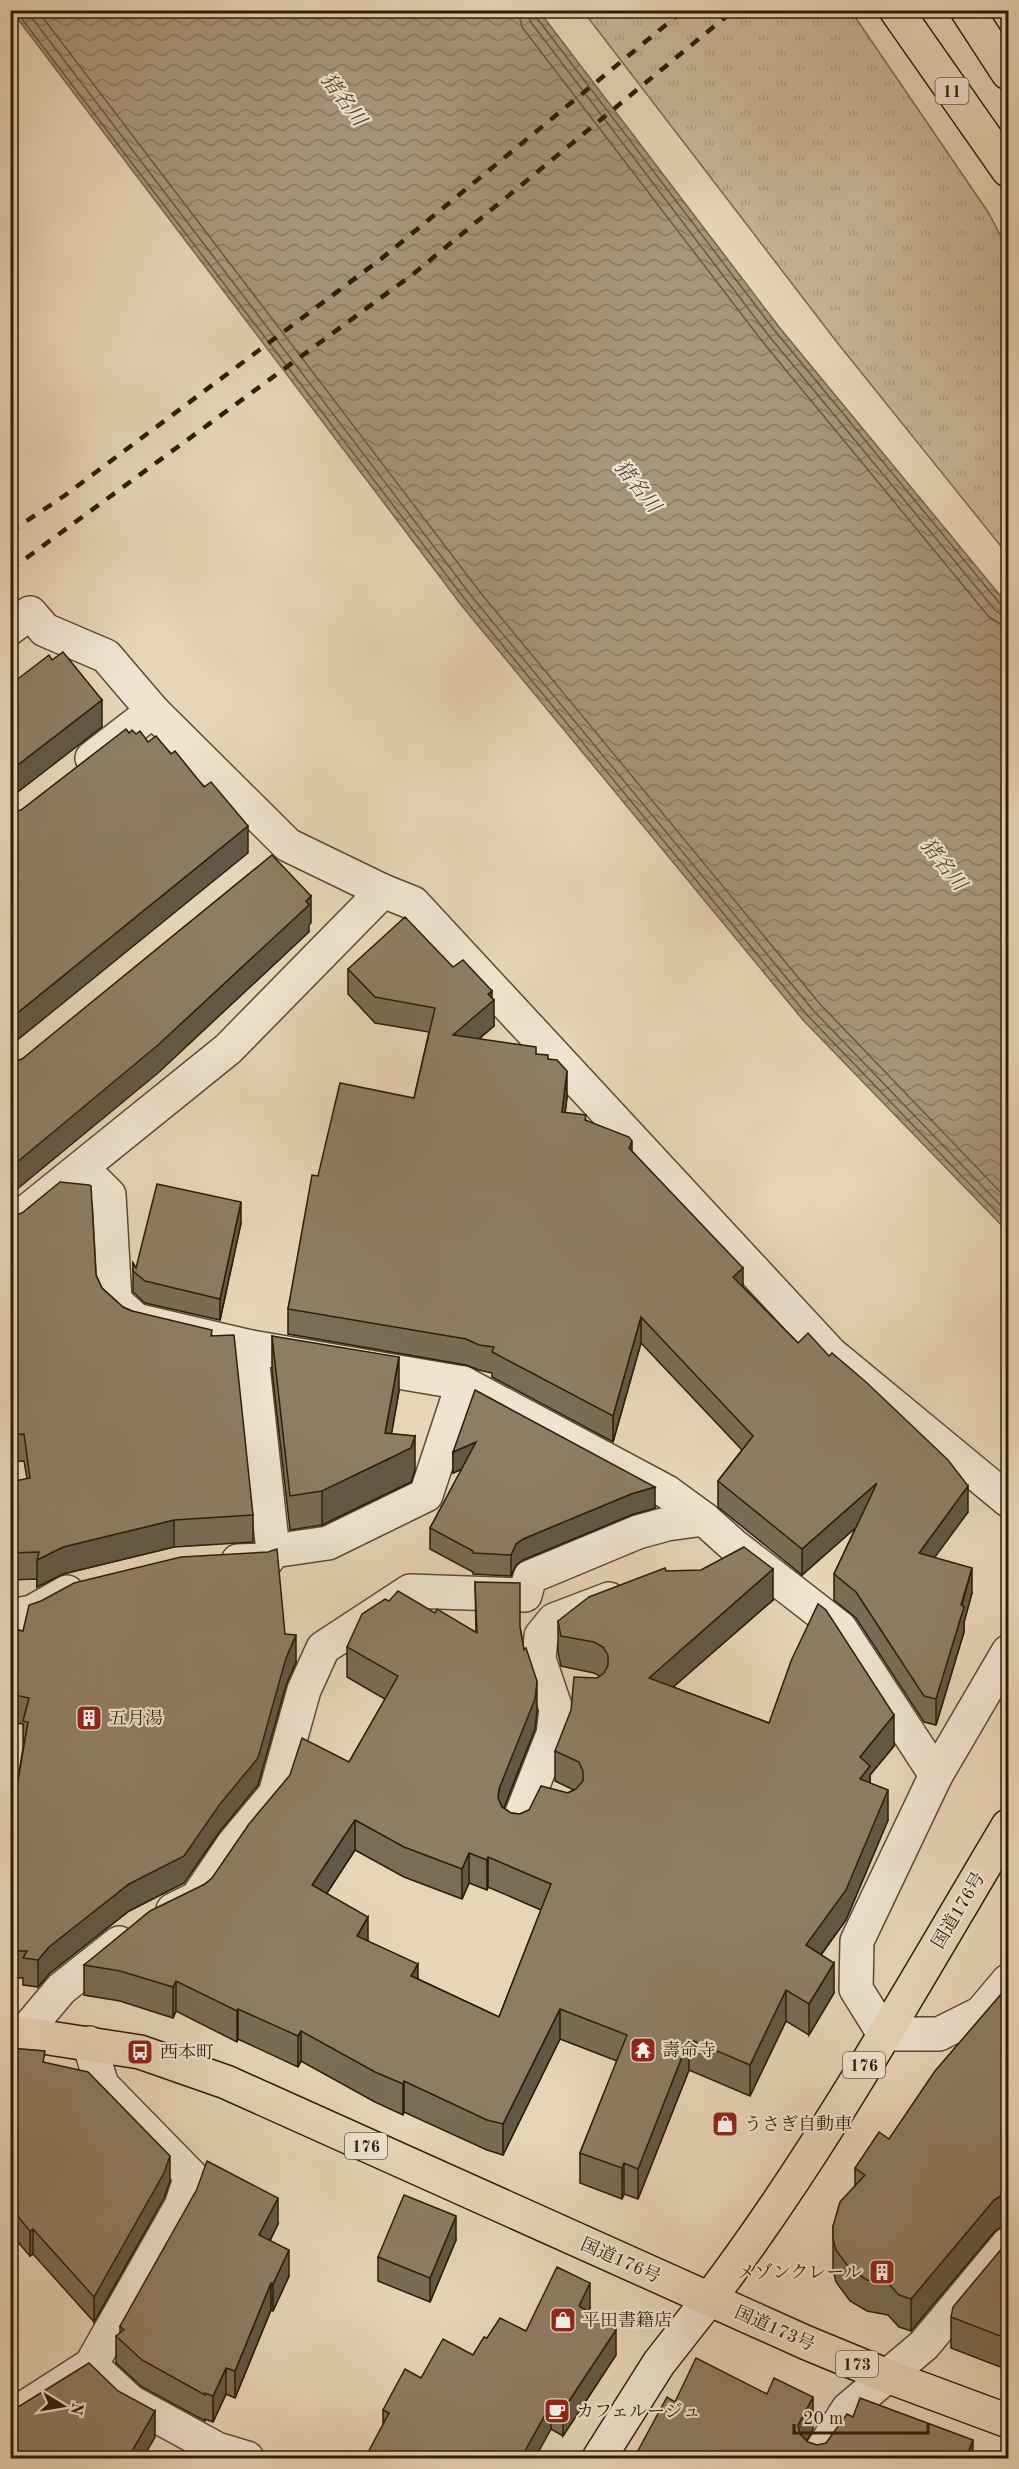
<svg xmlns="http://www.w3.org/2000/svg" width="1019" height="2469" viewBox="0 0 1019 2469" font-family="'Old Standard TT','Noto Serif JP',serif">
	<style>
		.grass { fill: url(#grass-tufts); stroke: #7a6a50; stroke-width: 1.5 }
		.water { fill: url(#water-waves); stroke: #76664d; stroke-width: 1.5 }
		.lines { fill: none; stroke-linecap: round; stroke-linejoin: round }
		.shore { stroke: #6a5a41; stroke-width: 1.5 }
		.street-casing { stroke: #5b4b33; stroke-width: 36 }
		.secondary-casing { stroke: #2c1d07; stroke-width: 36 }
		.highway-casing { stroke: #2c1d07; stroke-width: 36 }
		.street { stroke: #f0e4d0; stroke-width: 33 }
		.secondary { stroke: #f0e4d0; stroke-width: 33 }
		.highway { stroke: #e8d5b7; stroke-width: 33 }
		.rail { stroke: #2c1d07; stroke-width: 4.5; stroke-dasharray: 10 10; stroke-linecap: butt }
		.wall { fill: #7a6c55; stroke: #2c1d07; stroke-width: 1.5; fill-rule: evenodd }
		.shaded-wall { fill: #635845; stroke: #2c1d07; stroke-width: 1.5 }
		.building { fill: #8e7d63; stroke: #2c1d07; stroke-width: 1.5; fill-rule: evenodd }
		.labels { text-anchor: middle; stroke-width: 4.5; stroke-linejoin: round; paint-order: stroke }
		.shield { fill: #f0e4d0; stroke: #675943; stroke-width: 1.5 }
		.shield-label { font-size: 16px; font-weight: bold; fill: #2c1d07 }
		.poi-label { font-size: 18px; fill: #2c1d07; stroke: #f0e4d0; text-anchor: start }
		.street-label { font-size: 18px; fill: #2c1d07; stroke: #f0e4d0 }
		.water-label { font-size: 20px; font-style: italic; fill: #574730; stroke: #f0e4d0 }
	</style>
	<defs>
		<pattern id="grass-tufts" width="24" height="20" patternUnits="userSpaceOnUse" patternTransform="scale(1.5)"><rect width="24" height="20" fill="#c8b699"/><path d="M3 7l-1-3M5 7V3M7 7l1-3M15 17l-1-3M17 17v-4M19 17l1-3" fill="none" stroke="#ac9c82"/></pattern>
		<pattern id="water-waves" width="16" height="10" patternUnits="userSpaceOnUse" patternTransform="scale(1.5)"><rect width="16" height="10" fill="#a8967b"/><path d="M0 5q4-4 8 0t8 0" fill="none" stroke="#897a63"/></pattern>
	</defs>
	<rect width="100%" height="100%" fill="#e8d5b7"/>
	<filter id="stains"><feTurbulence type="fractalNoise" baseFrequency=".00333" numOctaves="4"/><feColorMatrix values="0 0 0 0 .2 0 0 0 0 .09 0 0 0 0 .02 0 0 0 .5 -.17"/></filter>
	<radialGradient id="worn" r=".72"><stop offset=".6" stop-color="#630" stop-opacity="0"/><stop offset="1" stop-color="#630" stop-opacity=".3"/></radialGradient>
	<polygon class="grass" points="583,11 851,11 988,212 1008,250 1008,555 836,341"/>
	<polygon class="water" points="11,10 539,11 779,327 1008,605 1008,1232 803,1020 462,606"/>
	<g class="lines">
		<g class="shore">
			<polyline points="15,10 467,602 807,1015 1008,1224"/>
			<polyline points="26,10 473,598 813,1010 1008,1213"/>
			<polyline points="37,10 480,592 820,1004 1008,1200"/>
			<polyline points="518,10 522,27 762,341 989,617 999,623 1008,625"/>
			<polyline points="527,10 530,21 769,336 995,610 1002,615 1008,616"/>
			<polyline points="534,10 536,17 775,331 1001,605 1008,608"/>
		</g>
		<g class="street-casing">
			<g id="street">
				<polyline points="10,628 30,613 45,630 106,656 153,711 288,845 383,891 413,903 831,1354 1008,1500"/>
				<polyline points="92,758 153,711"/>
				<polyline points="82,1168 109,1195 115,1301 136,1320 251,1347 463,1383 667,1492 704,1519 733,1545 840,1628 936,1775"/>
				<polyline points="10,1225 228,1049 383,891"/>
				<polyline points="251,1347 273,1551"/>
				<polyline points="238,1561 267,1560 273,1551 328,1543 426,1495 463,1383"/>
				<polyline points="10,1616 32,1612 67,1592"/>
				<polyline points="1008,1652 936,1775 857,1941 856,1989 884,2034 939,2034 981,2013 1008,1981"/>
				<polyline points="517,1826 553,1734 556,1709 539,1659 541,1636 554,1620 609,1599"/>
				<polyline points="173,1910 197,1898 234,1843 275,1794 304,1690 323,1648 410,1591 525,1595 530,1577 638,1532 667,1524 704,1519"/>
				<polyline points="25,2032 61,1989 119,1943"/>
				<polyline points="91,2365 131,2402 217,2449 247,2458"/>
				<polyline points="10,2417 91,2365 181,2206 191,2176 102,2085 89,2043"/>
				<polyline points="817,2458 848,2409 924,2345 1008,2244"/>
			</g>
		</g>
		<g class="secondary-casing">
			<polyline id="secondary" points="599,2458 659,2363 710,2298"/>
		</g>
		<g class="highway-casing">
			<g id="highway">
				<polyline points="896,10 1008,170"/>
				<polyline points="967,10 1008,73"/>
				<polyline points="10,2032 140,2052 226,2082 807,2343 887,2376 1008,2421"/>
				<path d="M710,2298C822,2150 913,1985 1008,1826"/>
			</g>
		</g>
		<use href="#street" class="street"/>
		<use href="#secondary" class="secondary"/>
		<use href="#highway" class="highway"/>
		<g class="rail">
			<polyline points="10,532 64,496 381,259 684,10"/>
			<polyline points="10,570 412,275 734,10"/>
		</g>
	</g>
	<g class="wall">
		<polygon points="453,967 492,998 494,1026 479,1039 536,1054 548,1059 567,1097 565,1113 586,1120 632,1151 743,1287 798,1343 968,1512 934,1557 972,1593 964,1622 964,1632 936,1725 924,1722 856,1618 834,1600 834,1574 856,1527 802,1575 718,1507 718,1481 742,1450 641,1343 613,1442 492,1377 492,1373 479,1370 466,1365 288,1334 288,1309 318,1176 414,1098 429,1032 375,1023 348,994 348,969"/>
		<polygon points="10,1216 96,1275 102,1288 123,1307 132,1311 212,1335 253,1515 253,1542 174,1547 63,1574 37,1587 37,1579 10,1580 10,1482 27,1479 24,1461 10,1462"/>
		<polygon points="241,1223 220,1320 145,1303 133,1292 133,1263 136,1268"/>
		<polygon points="272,1336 399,1391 391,1434 415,1470 411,1482 322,1525 290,1530 272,1370"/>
		<polygon points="453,1452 655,1508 631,1515 523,1560 516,1565 511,1576 473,1574 473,1572 430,1549 430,1528 462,1469 453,1473"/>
		<path d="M666,1571L773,1600L673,1687L769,1723L894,1746L870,1775V1783L888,1820L846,1920L821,1955L834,1993L809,2035L786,2021L750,2096L689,2070L638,2199L624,2194L622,2199L580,2183V2153L617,2061L560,2039L503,2155L487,2150L404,2112L403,2115L375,2102L301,2061L298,2067L238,2039L237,2042L176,2011L173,2018L120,2001L84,1995V1965L205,1884L349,1762L385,1699L347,1677V1647L389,1601L435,1613L476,1632L475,1582L520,1627L524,1650L537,1711L535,1729L504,1808L511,1813L520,1814L574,1790L555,1781V1751L597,1678L600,1676L594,1673L561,1666L558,1652V1621ZM355,1850L404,1877L462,1899L469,1883L487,1890L488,1887L541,1910L499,2017L418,1979L368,1941L327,1893Z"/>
		<polygon points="10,1628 23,1631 285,1634 296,1662 286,1685 258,1785 220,1831 184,1883 129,1911 49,1974 38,1987 23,1985 23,1978 10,1978 10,1797 15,1798 23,1748 23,1724 10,1722"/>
		<polygon points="1008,1986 1008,2226 1002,2226 994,2232 911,2331 899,2327 888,2315 867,2311 850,2301 836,2282 833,2270 833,2226 855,2187 855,2168 889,2139"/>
		<polygon points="10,2048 45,2063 170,2181 164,2198 94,2322 33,2254 30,2256 10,2233"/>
		<polygon points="278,2224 270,2241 289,2276 273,2311 271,2310 235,2398 226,2394 213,2422 205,2419 205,2421 142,2387 116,2363 116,2336 120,2333 120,2326"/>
		<polygon points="456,2240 430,2302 378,2281 378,2257"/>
		<polygon points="1008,2241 1008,2370 951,2348 951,2317"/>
		<polygon points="590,2308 588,2312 616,2355 563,2436 551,2429 383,2425 383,2410 421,2378 473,2355 487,2338 526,2331"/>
	</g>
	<g class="shaded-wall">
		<polygon points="102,700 102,727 10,798 10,771"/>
		<polygon points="248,826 248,853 10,1046 10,1019"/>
		<polygon points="311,896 311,923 309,925 309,932 158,1073 10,1195 10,1168"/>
		<polygon points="492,991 492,1002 494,1000 494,1026 453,1060 453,1035"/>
		<polygon points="567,1071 567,1097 562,1138 562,1112"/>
		<polygon points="632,1141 632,1166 629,1148"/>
		<polygon points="241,1202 241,1223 220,1320 220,1299"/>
		<polygon points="743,1268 743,1294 733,1277"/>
		<polygon points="641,1317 641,1343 613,1442 613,1416"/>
		<polygon points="399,1357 399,1391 387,1460 415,1436 415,1470 411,1482 322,1525 322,1491 385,1433"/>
		<polygon points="476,1442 476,1463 453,1473 453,1452"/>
		<polygon points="877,1483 877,1509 802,1575 802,1549"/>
		<polygon points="968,1486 968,1512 919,1579 919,1553"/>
		<polygon points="655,1487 655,1508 631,1515 523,1560 516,1565 511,1576 511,1555 516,1544 523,1539 631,1494"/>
		<polygon points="174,1520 174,1547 63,1574 37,1587 37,1560 63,1547"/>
		<polygon points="972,1568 972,1593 964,1622 964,1632 936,1725 936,1699"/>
		<polygon points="773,1569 773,1600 649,1708 649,1678"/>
		<polygon points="296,1635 296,1662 286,1685 258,1785 220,1831 184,1883 129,1911 49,1974 38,1987 38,1960 286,1658"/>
		<polygon points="537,1681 537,1711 535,1729 499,1820 498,1798 499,1789"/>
		<polygon points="894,1715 894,1746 870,1775 870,1796 860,1809 860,1757"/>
		<polygon points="888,1790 888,1820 846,1920 806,1975 806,1945"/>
		<polygon points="355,1820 355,1850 312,1916 312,1885"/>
		<polygon points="469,1853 469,1883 462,1899 462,1869"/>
		<polygon points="488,1857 488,1887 487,1890 487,1860"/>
		<polygon points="368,1917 368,1947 357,1936"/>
		<polygon points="834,1963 834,1993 809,2035 809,2004"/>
		<polygon points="418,1964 418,1994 411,1976"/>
		<polygon points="176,1981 176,2011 173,2018 173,1987"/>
		<polygon points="786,1990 786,2021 750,2096 750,2065"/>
		<polygon points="238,2009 238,2039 237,2042 237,2011"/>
		<polygon points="560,2009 560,2039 503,2155 503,2124"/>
		<polygon points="301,2031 301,2061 298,2067 298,2036"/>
		<polygon points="689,2039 689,2070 638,2199 638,2169"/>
		<polygon points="404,2081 404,2112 403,2115 403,2084"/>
		<polygon points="170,2156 170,2181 164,2198 94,2322 94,2297"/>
		<polygon points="624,2163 624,2194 622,2199 622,2168"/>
		<polygon points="1002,2195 1002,2226 994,2232 911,2331 911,2299 994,2200"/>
		<polygon points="278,2198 278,2224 259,2262 259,2235"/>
		<polygon points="456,2216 456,2240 430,2302 430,2278"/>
		<polygon points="33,2229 33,2254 30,2256 30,2231"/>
		<polygon points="289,2250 289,2276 273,2311 273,2284"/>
		<polygon points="271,2283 271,2310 235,2398 235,2371"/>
		<polygon points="590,2283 590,2308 579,2331 579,2306"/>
		<polygon points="616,2330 616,2355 563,2436 563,2410"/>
		<polygon points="226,2368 226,2394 213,2422 213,2396"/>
		<polygon points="813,2397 813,2429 798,2457 798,2425"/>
		<polygon points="551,2404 551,2429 535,2458 521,2458"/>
		<polygon points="155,2411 155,2437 143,2458 128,2458"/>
		<polygon points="973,2440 973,2458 966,2458"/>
	</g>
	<g class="building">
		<polygon points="63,652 102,700 10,771 10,685 49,655 52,660"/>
		<polygon points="126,729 129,733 132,730 136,734 140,731 148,742 156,736 171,754 175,751 204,787 211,782 248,826 10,1019 10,813 21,810"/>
		<polygon points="272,855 311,896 306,901 309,905 158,1045 10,1168 10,1062 12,1062 22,1059"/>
		<polygon points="405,917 453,967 463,960 492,991 488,994 494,1000 453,1035 536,1047 536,1054 548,1055 548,1059 557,1060 567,1071 562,1112 586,1115 585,1120 629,1137 632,1141 629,1148 743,1268 733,1277 798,1343 808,1333 829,1356 832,1353 866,1382 948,1460 968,1486 919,1553 972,1568 961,1605 964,1607 936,1699 924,1696 856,1592 834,1574 877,1483 802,1549 718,1481 753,1436 641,1317 613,1416 492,1352 494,1347 479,1345 466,1339 288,1309 312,1175 318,1176 340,1083 414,1098 435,1008 375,997 348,969"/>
		<polygon points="60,1182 89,1185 91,1186 96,1275 102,1288 123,1307 132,1311 212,1330 211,1336 234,1335 253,1515 174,1520 63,1547 37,1560 39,1552 10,1553 10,1482 30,1478 24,1434 10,1435 10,1277 15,1277 10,1272 10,1216 12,1216 22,1213"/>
		<polygon points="157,1184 241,1202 220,1299 145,1281 133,1271 133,1263 136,1268"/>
		<polygon points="272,1336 399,1357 385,1433 415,1436 411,1448 322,1491 290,1496"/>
		<polygon points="475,1390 655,1487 631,1494 523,1539 516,1544 511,1555 473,1553 473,1551 430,1528 476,1442 453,1452"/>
		<path d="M744,1547L773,1569L649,1678L769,1723L791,1661L818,1604L826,1610L894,1715L860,1757L870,1766L860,1779L888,1790L846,1890L806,1945L834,1963L809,2004L786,1990L750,2065L689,2039L638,2169L624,2163L622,2168L580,2153L627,2035L560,2009L503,2124L487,2120L404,2081L403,2084L375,2072L301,2031L298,2036L238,2009L237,2011L176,1981L173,1987L120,1971L84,1965L150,1911L205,1884L212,1878L249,1824L290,1775L302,1738L349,1762L398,1676L347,1647L362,1614L385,1599L389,1601L398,1591L435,1613L437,1609L477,1633L475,1582L520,1583V1627L524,1650L526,1648L537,1681L535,1699L499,1789L498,1798L502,1807L511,1813L520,1814L529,1810L541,1786L568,1793L576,1789L583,1781V1771L579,1762L555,1751L571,1710L574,1677L597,1678L604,1673L608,1665V1655L603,1647L594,1642L561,1636L558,1621L589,1597L665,1568L666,1571L701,1570ZM355,1820L404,1847L462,1869L469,1853L487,1860L488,1857L551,1884L499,2017L411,1976L418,1964L357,1936L368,1917L312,1885Z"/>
		<polygon points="277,1549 285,1634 296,1635 286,1658 258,1758 220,1804 184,1856 129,1884 49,1947 38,1960 23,1958 27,1951 10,1951 10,1797 15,1798 28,1722 23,1721 29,1698 10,1694 10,1628 23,1631 29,1605 41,1601 74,1583 181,1557 268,1552"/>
		<polygon points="1008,1986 1008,2194 1002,2195 994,2200 911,2299 899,2295 888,2283 867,2280 850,2269 836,2250 833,2239 833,2226 840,2202 865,2175 855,2168 879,2132 889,2139 935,2071"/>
		<polygon points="10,2048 45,2051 43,2062 88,2072 170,2156 164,2173 94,2297 33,2229 30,2231 10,2207"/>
		<polygon points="207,2161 278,2198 259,2235 289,2250 273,2284 271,2283 235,2371 226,2368 213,2396 205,2393 205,2395 142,2360 116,2336 124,2330 120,2326 197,2189"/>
		<polygon points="404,2195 456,2216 430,2278 378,2257"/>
		<polygon points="1008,2241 1008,2339 951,2317 953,2307"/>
		<polygon points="557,2267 590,2283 579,2306 616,2330 563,2410 551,2404 521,2458 365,2458 389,2413 383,2410 405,2369 421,2378 443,2339 473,2355 484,2337 487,2338 500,2318 526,2331"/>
		<polygon points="696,2358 767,2394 774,2378 813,2397 798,2425 800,2434 808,2442 817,2445 826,2443 847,2414 853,2417 860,2398 973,2440 966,2458 634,2458 667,2397 675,2402"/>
		<polygon points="89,2363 118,2391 155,2411 128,2458 10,2458 10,2412"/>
	</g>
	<defs>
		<g id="building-square" transform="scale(1.35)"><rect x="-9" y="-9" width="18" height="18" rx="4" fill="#8f2418" stroke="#f0e4d0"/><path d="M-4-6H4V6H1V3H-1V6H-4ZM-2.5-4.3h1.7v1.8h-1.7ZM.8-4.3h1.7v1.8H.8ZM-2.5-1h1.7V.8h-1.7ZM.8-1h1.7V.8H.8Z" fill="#fff"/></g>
		<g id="temple-square" transform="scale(1.35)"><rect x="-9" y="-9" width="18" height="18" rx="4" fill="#8f2418" stroke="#f0e4d0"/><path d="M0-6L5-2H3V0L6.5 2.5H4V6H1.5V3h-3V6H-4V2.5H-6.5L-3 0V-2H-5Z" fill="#fff"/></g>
		<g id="bus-square" transform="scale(1.35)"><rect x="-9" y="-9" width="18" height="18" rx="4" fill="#8f2418" stroke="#f0e4d0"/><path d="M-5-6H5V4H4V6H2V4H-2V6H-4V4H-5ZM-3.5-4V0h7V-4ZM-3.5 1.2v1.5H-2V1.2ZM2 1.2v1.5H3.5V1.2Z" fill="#fff"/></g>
		<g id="shop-square" transform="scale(1.35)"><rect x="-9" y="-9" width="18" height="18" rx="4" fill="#8f2418" stroke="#f0e4d0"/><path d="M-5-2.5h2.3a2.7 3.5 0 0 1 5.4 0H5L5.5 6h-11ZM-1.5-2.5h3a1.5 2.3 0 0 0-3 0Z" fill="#fff"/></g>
		<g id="cafe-square" transform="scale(1.35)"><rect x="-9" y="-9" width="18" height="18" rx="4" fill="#8f2418" stroke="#f0e4d0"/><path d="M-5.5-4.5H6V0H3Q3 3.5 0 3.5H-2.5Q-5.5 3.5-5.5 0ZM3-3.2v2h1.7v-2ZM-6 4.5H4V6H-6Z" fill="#fff"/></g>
	</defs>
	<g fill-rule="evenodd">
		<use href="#building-square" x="89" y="1718"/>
		<use href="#temple-square" x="643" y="2050"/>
		<use href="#bus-square" x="140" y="2052"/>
		<use href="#shop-square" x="725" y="2124"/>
		<use href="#building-square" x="882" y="2272"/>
		<use href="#shop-square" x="563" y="2320"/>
		<use href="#cafe-square" x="557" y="2411"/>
	</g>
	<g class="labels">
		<g class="shield">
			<rect x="935.5" y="78" width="33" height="26" rx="4.5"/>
			<rect x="843" y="2052" width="42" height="26" rx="4.5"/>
			<rect x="345" y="2133" width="42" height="26" rx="4.5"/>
			<rect x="836" y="2351" width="42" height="26" rx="4.5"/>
		</g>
		<g class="shield-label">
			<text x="952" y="97">11</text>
			<text x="864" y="2071">176</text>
			<text x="366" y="2152">176</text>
			<text x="857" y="2370">173</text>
		</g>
		<g class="poi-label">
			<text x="109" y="1724">五月湯</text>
			<text x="662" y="2056">壽命寺</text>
			<text x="160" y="2058">西本町</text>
			<text x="744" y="2130">うさぎ自動車</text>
			<text x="862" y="2278" text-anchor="end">メゾンクレール</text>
			<text x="582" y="2326">平田書籍店</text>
			<text x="576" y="2417">カフェルージュ</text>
		</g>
		<g class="street-label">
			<text transform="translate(958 1910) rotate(-59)" y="6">国道176号</text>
			<text transform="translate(621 2260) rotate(24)" y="6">国道176号</text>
			<text transform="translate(775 2328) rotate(24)" y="6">国道173号</text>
		</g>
		<g class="water-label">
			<text transform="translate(344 99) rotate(53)" y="7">猪名川</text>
			<text transform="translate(638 486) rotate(51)" y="7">猪名川</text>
			<text transform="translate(944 864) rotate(51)" y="7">猪名川</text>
		</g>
	</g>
	<rect width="1019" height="2469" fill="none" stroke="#e8d5b7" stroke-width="36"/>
	<rect x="12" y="12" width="995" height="2445" fill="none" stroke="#2c1d07" stroke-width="3"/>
	<rect x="18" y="18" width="983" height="2433" fill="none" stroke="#2c1d07" stroke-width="1.5"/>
	<g transform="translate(63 2406) rotate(101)" stroke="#f0e4d0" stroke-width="4.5" paint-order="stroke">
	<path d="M0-4.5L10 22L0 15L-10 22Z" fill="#2c1d07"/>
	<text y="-9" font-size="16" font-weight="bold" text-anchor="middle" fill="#2c1d07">N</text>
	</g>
	<path d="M794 2424v9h134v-9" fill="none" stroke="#2c1d07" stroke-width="3"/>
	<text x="803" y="2424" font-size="18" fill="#2c1d07" stroke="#f0e4d0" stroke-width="4.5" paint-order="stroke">20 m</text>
	<rect width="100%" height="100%" filter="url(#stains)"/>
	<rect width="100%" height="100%" fill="url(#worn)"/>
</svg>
